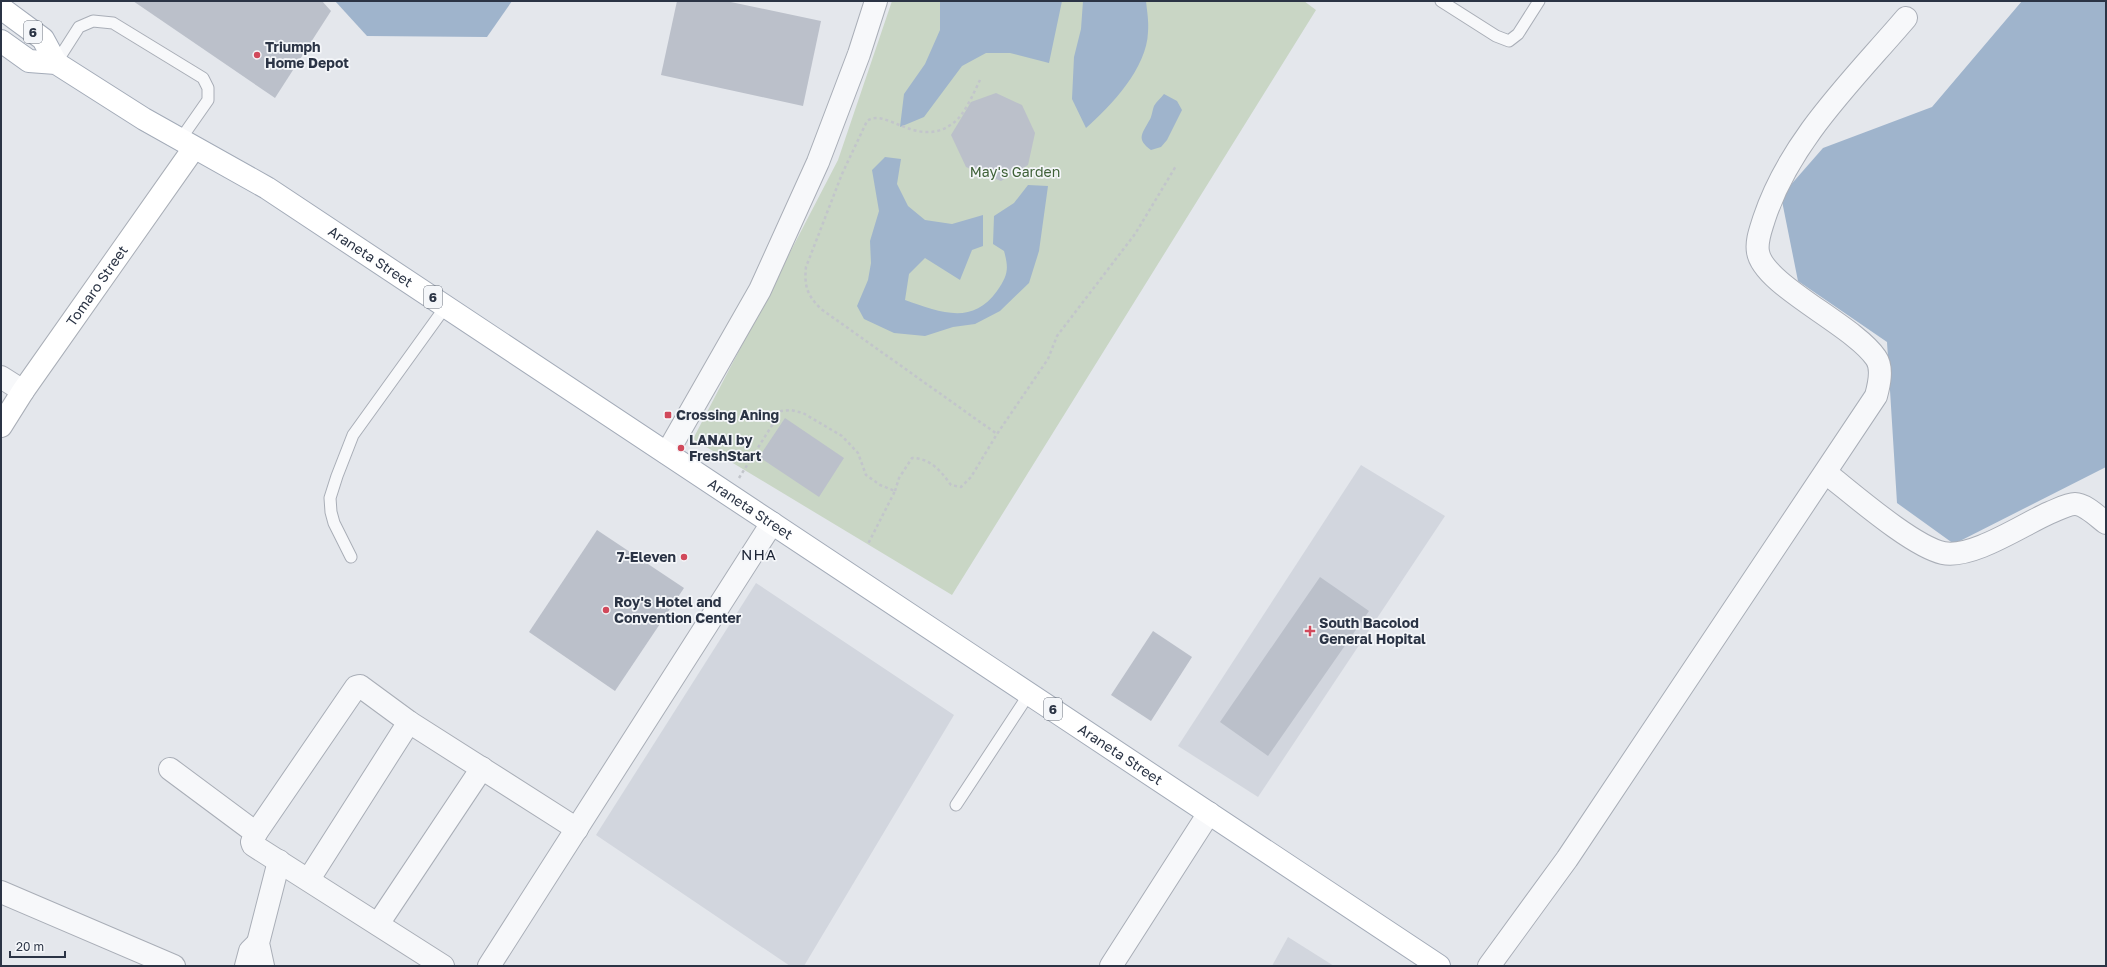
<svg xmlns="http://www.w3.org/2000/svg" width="2107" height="967" viewBox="0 0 2107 967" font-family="'Golos Text',sans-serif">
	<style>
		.built { fill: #d2d6de }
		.green { fill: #c9d6c5 }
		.water { fill: #9fb4cc }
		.building { fill: #bbc0ca }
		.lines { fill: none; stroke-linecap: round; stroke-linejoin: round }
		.lane-casing { stroke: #a9aeb7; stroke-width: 13 }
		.street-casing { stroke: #a9aeb7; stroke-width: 24 }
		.secondary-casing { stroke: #a9aeb7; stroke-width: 24 }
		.primary-casing { stroke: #a3abb8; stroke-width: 24 }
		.path { stroke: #c2c5cb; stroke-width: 2.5; stroke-dasharray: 3 3; stroke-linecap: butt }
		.lane { stroke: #f7f8fa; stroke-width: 11 }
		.street { stroke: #f7f8fa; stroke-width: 22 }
		.secondary { stroke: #fff; stroke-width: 22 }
		.primary { stroke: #fff; stroke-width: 22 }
		.poi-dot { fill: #d1495b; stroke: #f4f6f9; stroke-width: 1.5 }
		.labels { text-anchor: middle; stroke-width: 3.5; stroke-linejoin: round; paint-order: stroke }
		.shield { fill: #f4f6f9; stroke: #676e7b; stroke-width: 1 }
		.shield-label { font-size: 13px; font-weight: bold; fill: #2b3445 }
		.poi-label { font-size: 14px; font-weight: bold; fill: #2b3445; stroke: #f4f6f9; text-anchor: start }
		.park-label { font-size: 14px; fill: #3f6138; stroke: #f4f6f9 }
		.street-label { font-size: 14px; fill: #2b3445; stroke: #f4f6f9 }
		.neighbourhood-label { font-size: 15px; letter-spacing: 1px; fill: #1d2536; stroke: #f4f6f9 }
	</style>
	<rect width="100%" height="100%" fill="#e4e7ec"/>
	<g class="built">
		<polygon points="1361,465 1445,516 1258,797 1178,746"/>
		<polygon points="756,583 954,715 804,966 790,966 596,835"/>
		<polygon points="1288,937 1334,966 1272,966"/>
	</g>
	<polygon class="green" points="892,1 1304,1 1316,10 952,595 693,439 838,160"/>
	<g class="water">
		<polygon points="335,1 512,1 487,37 367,36"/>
		<polygon points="940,1 1062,1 1049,63 1010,53 986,53 962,66 924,117 900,127 904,94 925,64 940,30"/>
		<path d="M1083,1H1146C1147,11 1149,22 1148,32C1147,68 1111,106 1086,128L1072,99L1074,57L1081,29Z"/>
		<polygon points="2022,1 2106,1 2106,467 1954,544 1897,503 1887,342 1798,281 1781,196 1823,148 1932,107"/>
		<path d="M1164,94L1177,101L1182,110L1167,140L1161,147L1151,150C1136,139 1142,134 1149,121C1152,117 1152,111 1154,106C1156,102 1161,98 1164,94Z"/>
		<path d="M885,157L901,159L897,184L908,206L925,220L952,224L983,215V246L972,250L960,280L925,258L909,274L905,300C940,312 972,326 997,291C1008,275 1009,269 1004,251L993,244L994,216L1014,203L1028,185L1048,186L1039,251L1029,283L1000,311L975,324L953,327L925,336L894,333L864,319L857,306L868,280L871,263L870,241L879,211L872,170Z"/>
	</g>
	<g class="building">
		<polygon points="133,1 322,1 331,11 275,98"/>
		<polygon points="677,1 726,1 821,21 803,106 661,75"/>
		<polygon points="996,93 1022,105 1035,133 1028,165 1001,181 966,167 951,135 971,102"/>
		<polygon points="785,418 844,458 819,497 759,457"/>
		<polygon points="597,530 684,588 615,691 529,632"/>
		<polygon points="1320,577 1369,611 1268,756 1220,722"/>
		<polygon points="1153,631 1192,657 1151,721 1111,695"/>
	</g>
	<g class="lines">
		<g class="lane-casing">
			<g id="lane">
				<polyline points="1441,1 1496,36 1509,41 1518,34 1539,1"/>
				<polyline points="56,63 79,27 93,21 113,23 203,78 208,88 208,100 180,140"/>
				<polyline points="351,557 334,523 331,512 330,498 337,476 353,435 446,306"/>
				<polyline points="956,805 1029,694"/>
			</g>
		</g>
		<g class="street-casing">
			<g id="street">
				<polyline points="1,377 23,391"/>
				<polyline points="667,453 760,290 818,162 859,54 876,1"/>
				<path d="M1826,473C1853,494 1912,546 1943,553C1972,559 2022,525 2049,513C2057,510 2067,504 2075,504C2085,504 2098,517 2106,523"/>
				<polyline points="170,769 256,833"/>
				<polyline points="309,879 409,722"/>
				<polyline points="1,892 174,966"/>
				<polyline points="378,924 482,768"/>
				<polyline points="246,966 250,951 258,943"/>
				<polyline points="263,966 258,943 279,861"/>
				<polyline points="443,966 253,845 252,842 256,833 356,687 360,686 409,722 577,829"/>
				<polyline points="489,966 772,523"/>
				<polyline points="1111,966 1209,813"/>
				<path d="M1489,966L1567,859L1876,396C1879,385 1883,368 1876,358C1854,325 1763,285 1758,252C1756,241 1761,229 1764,219C1790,140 1853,80 1906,18"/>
			</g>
		</g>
		<g class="secondary-casing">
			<g id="secondary">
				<path id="s1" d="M1,426L23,391L194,148"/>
			</g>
		</g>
		<g class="primary-casing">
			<g id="primary">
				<polyline points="1,8 43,39 56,63"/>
				<path id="s2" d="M1,41L29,61L56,63L144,119L267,188L1439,966"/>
			</g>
		</g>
		<g class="path">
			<path d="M980,80C973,94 965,115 952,124C917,149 886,107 867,121L842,174L806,267C804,286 807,295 821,309L997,434"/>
			<polyline points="739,478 781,411 791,410 803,413 842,436 858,453 866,475 880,485 895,491 868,544"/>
			<path d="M895,491L899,478L912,458C930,458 941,471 951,485L961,487L971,477L997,434L1048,359L1057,336L1135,234L1176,166"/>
		</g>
		<use href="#lane" class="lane"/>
		<use href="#street" class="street"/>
		<use href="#secondary" class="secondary"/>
		<use href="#primary" class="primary"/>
	</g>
	<g class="poi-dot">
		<circle cx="257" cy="55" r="4"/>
		<rect x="664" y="411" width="8" height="8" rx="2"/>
		<circle cx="681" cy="448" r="4"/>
		<circle cx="684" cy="557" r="4"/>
		<circle cx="606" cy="610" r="4"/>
		<path d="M1308 625h4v4h4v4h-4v4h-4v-4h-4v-4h4z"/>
	</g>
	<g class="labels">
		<g class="shield">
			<rect x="24" y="21" width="18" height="22" rx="3"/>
			<rect x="424" y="286" width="18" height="22" rx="3"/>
			<rect x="1044" y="698" width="18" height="22" rx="3"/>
		</g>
		<g class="shield-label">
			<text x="33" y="37">6</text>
			<text x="433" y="302">6</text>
			<text x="1053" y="714">6</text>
		</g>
		<g class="poi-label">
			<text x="265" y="52">Triumph<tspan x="265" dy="16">Home Depot</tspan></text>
			<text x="676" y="420">Crossing Aning</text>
			<text x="689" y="445">LANAI by<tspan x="689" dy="16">FreshStart</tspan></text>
			<text x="676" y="562" text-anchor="end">7-Eleven</text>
			<text x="614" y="607">Roy's Hotel and<tspan x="614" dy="16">Convention Center</tspan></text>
			<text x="1319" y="628">South Bacolod<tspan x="1319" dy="16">General Hopital</tspan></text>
		</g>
		<g class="park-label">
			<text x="1015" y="177">May's Garden</text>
		</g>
		<g class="street-label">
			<text dy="5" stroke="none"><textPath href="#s2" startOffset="431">Araneta Street</textPath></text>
			<text dy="5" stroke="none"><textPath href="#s1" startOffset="170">Tomaro Street</textPath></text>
			<text dy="5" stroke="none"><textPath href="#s2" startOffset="887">Araneta Street</textPath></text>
			<text dy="5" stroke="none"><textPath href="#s2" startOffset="1331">Araneta Street</textPath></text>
		</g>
		<g class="neighbourhood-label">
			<text x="759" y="560">NHA</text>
		</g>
	</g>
	<rect width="2107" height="967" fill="none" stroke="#2b3445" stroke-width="4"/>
	<path d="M10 951v6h55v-6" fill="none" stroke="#2b3445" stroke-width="2"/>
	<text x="16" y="951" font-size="12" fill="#2b3445" stroke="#f4f6f9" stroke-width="3" paint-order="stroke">20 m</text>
</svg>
